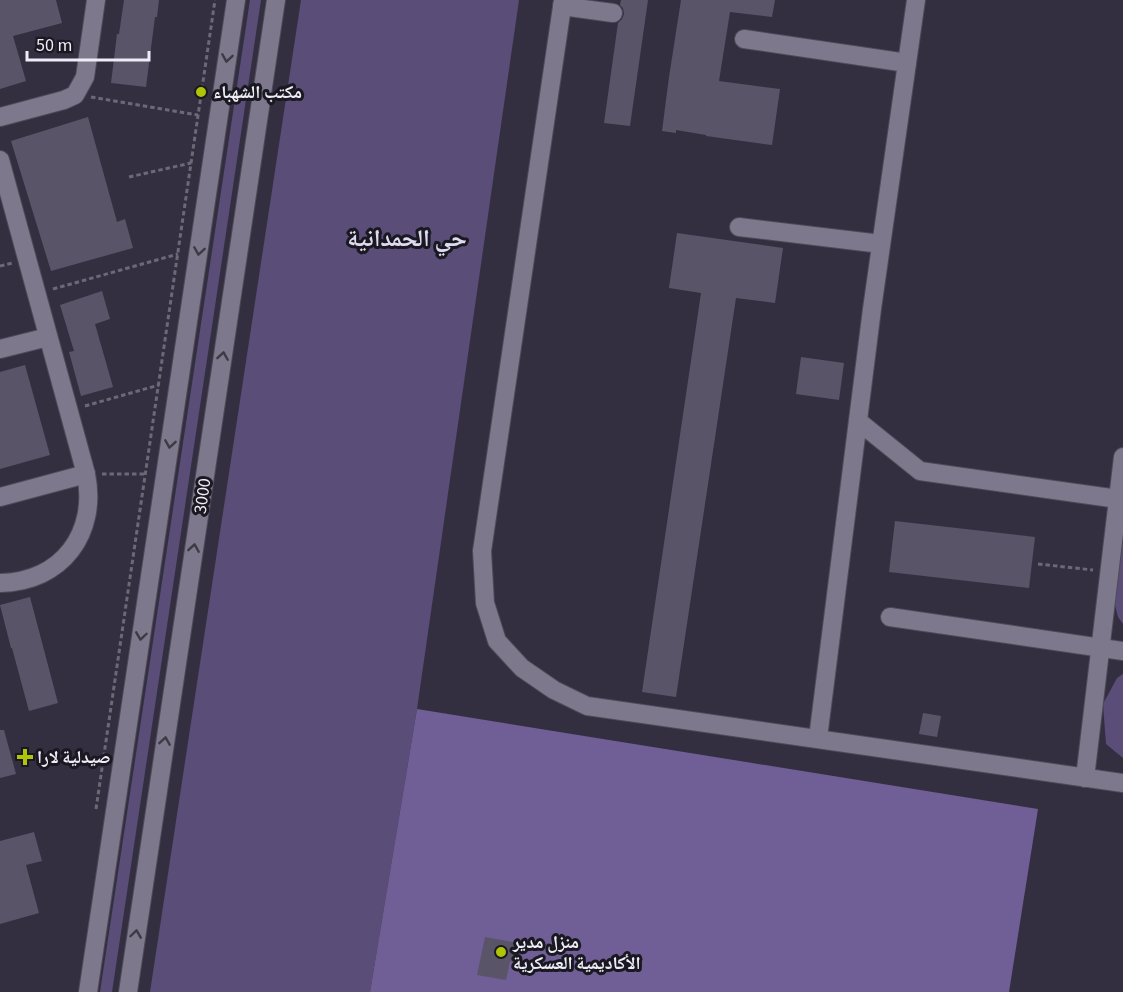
<svg xmlns="http://www.w3.org/2000/svg" width="1123" height="992" viewBox="0 0 1123 992" font-family="'Source Sans 3','Noto Naskh Arabic',sans-serif">
	<style>
		.green { fill: #5a4d77 }
		.forest { fill: #705f96 }
		.building { fill: #595467 }
		.lines { fill: none; stroke-linecap: round; stroke-linejoin: round }
		.minor-casing { stroke: #4e4a58; stroke-width: 20 }
		.path { stroke: #6d6877; stroke-width: 3; stroke-dasharray: 4.5 3; stroke-linecap: butt }
		.minor { stroke: #7d788c; stroke-width: 18 }
		.oneway { stroke: #3d3a46 }
		.poi-dot { fill: #afc506; stroke: #1a1820; stroke-width: 2 }
		.labels { text-anchor: middle; stroke-width: 6; stroke-linejoin: round; paint-order: stroke }
		.poi-label { font-size: 18px; font-weight: bold; fill: #efecf7; stroke: #1a1820; text-anchor: start }
		.street-label { font-size: 18px; fill: #efecf7; stroke: #1a1820 }
		.district-label { font-size: 24px; font-weight: bold; fill: #dfdaf0; stroke: #1a1820 }
	</style>
	<rect width="100%" height="100%" fill="#342f40"/>
	<g class="green">
		<polygon points="250,0 261,0 112,992 100,992"/>
		<polygon points="301,0 519,0 417,709 370,992 150,992"/>
		<polygon points="1123,514 1123,624 1118,617 1114,601"/>
		<polygon points="1123,674 1123,758 1106,744 1103,704 1117,678"/>
	</g>
	<polygon class="forest" points="417,709 1038,809 1009,992 370,992"/>
	<g class="building">
		<polygon points="0,0 56,0 62,23 13,36 26,81 0,89"/>
		<polygon points="124,0 159,0 157,17 155,17 146,87 111,83 117,34 119,34"/>
		<polygon points="621,0 648,0 630,126 604,123 618,23 622,19 624,14 623,8 620,5"/>
		<polygon points="681,0 775,0 772,17 730,12 719,81 780,89 772,145 706,136 706,135 676,130 676,133 662,131 669,77"/>
		<polygon points="88,117 117,222 125,219 133,248 51,271 11,141"/>
		<polygon points="677,233 783,248 775,303 736,298 676,697 642,692 701,293 669,288"/>
		<polygon points="102,291 110,319 95,324 113,387 81,396 69,352 74,351 60,305"/>
		<polygon points="801,357 844,363 839,400 796,394"/>
		<polygon points="25,365 50,455 0,469 0,372"/>
		<polygon points="895,521 1035,537 1029,588 889,572"/>
		<polygon points="30,597 58,703 29,711 12,648 11,648 0,605"/>
		<polygon points="923,713 941,716 937,737 919,734"/>
		<polygon points="0,730 4,730 16,774 0,778"/>
		<polygon points="34,832 42,861 26,865 39,913 0,924 0,841"/>
		<polygon points="485,937 523,944 519,963 510,961 506,980 477,975"/>
	</g>
	<g class="lines">
		<g class="minor-casing">
			<g id="minor">
				<polyline points="563,0 482,551 485,603 497,641 522,668 554,690 587,706 1123,783"/>
				<polyline points="562,6 613,13"/>
				<polyline points="744,39 907,63"/>
				<polyline points="0,117 64,100 75,95 85,77 96,0"/>
				<path d="M0,160L86,474C98,533 62,582 0,583"/>
				<polyline points="739,227 881,244"/>
				<polyline points="0,349 48,337"/>
				<polyline points="858,421 920,471 1118,499"/>
				<polyline points="0,497 86,474"/>
				<polyline points="890,617 1123,651"/>
				<polyline points="818,738 872,309 916,0"/>
				<polyline points="1085,778 1123,457"/>
				<polyline points="88,992 236,0"/>
				<polyline points="128,992 276,0"/>
			</g>
		</g>
		<g class="path">
			<polyline points="91,97 198,115"/>
			<polyline points="129,177 191,163"/>
			<polyline points="0,266 13,263"/>
			<polyline points="53,289 178,254"/>
			<polyline points="85,406 159,385"/>
			<polyline points="102,474 146,474"/>
			<polyline points="1038,564 1093,570"/>
			<polyline points="96,809 215,0"/>
		</g>
		<use href="#minor" class="minor"/>
	</g>
	<defs><path id="oneway-chevron" d="M-2-3.5L2.5 0L-2 3.5" fill="none" stroke-width="1.6" stroke-linecap="round" stroke-linejoin="round" transform="scale(1.5)"/></defs>
	<g class="oneway">
		<use href="#oneway-chevron" transform="translate(227 58) rotate(99)"/>
		<use href="#oneway-chevron" transform="translate(199 251) rotate(99)"/>
		<use href="#oneway-chevron" transform="translate(223 356) rotate(-81)"/>
		<use href="#oneway-chevron" transform="translate(170 444) rotate(99)"/>
		<use href="#oneway-chevron" transform="translate(194 548) rotate(-81)"/>
		<use href="#oneway-chevron" transform="translate(141 636) rotate(98)"/>
		<use href="#oneway-chevron" transform="translate(165 741) rotate(-81)"/>
		<use href="#oneway-chevron" transform="translate(136 934) rotate(-82)"/>
	</g>
	<g class="poi-dot">
		<circle cx="201" cy="92" r="6"/>
		<path d="M22 748h6v6h6v6h-6v6h-6v-6h-6v-6h6z"/>
		<circle cx="501" cy="952" r="6"/>
	</g>
	<g class="labels">
		<g class="poi-label">
			<text x="213" y="98">مكتب الشهباء</text>
			<text x="37" y="763">صيدلية لارا</text>
			<text x="513" y="948">منزل مدير<tspan x="513" dy="21">الأكاديمية العسكرية</tspan></text>
		</g>
		<g class="street-label">
			<text transform="translate(202 496) rotate(-82)" y="6">3000</text>
		</g>
		<g class="district-label">
			<text x="407" y="246">حي الحمدانية</text>
		</g>
	</g>
	<path d="M27 51v9h122v-9" fill="none" stroke="#efecf7" stroke-width="3"/>
	<text x="36" y="51" font-size="18" fill="#efecf7" stroke="#1a1820" stroke-width="4.5" paint-order="stroke">50 m</text>
</svg>
